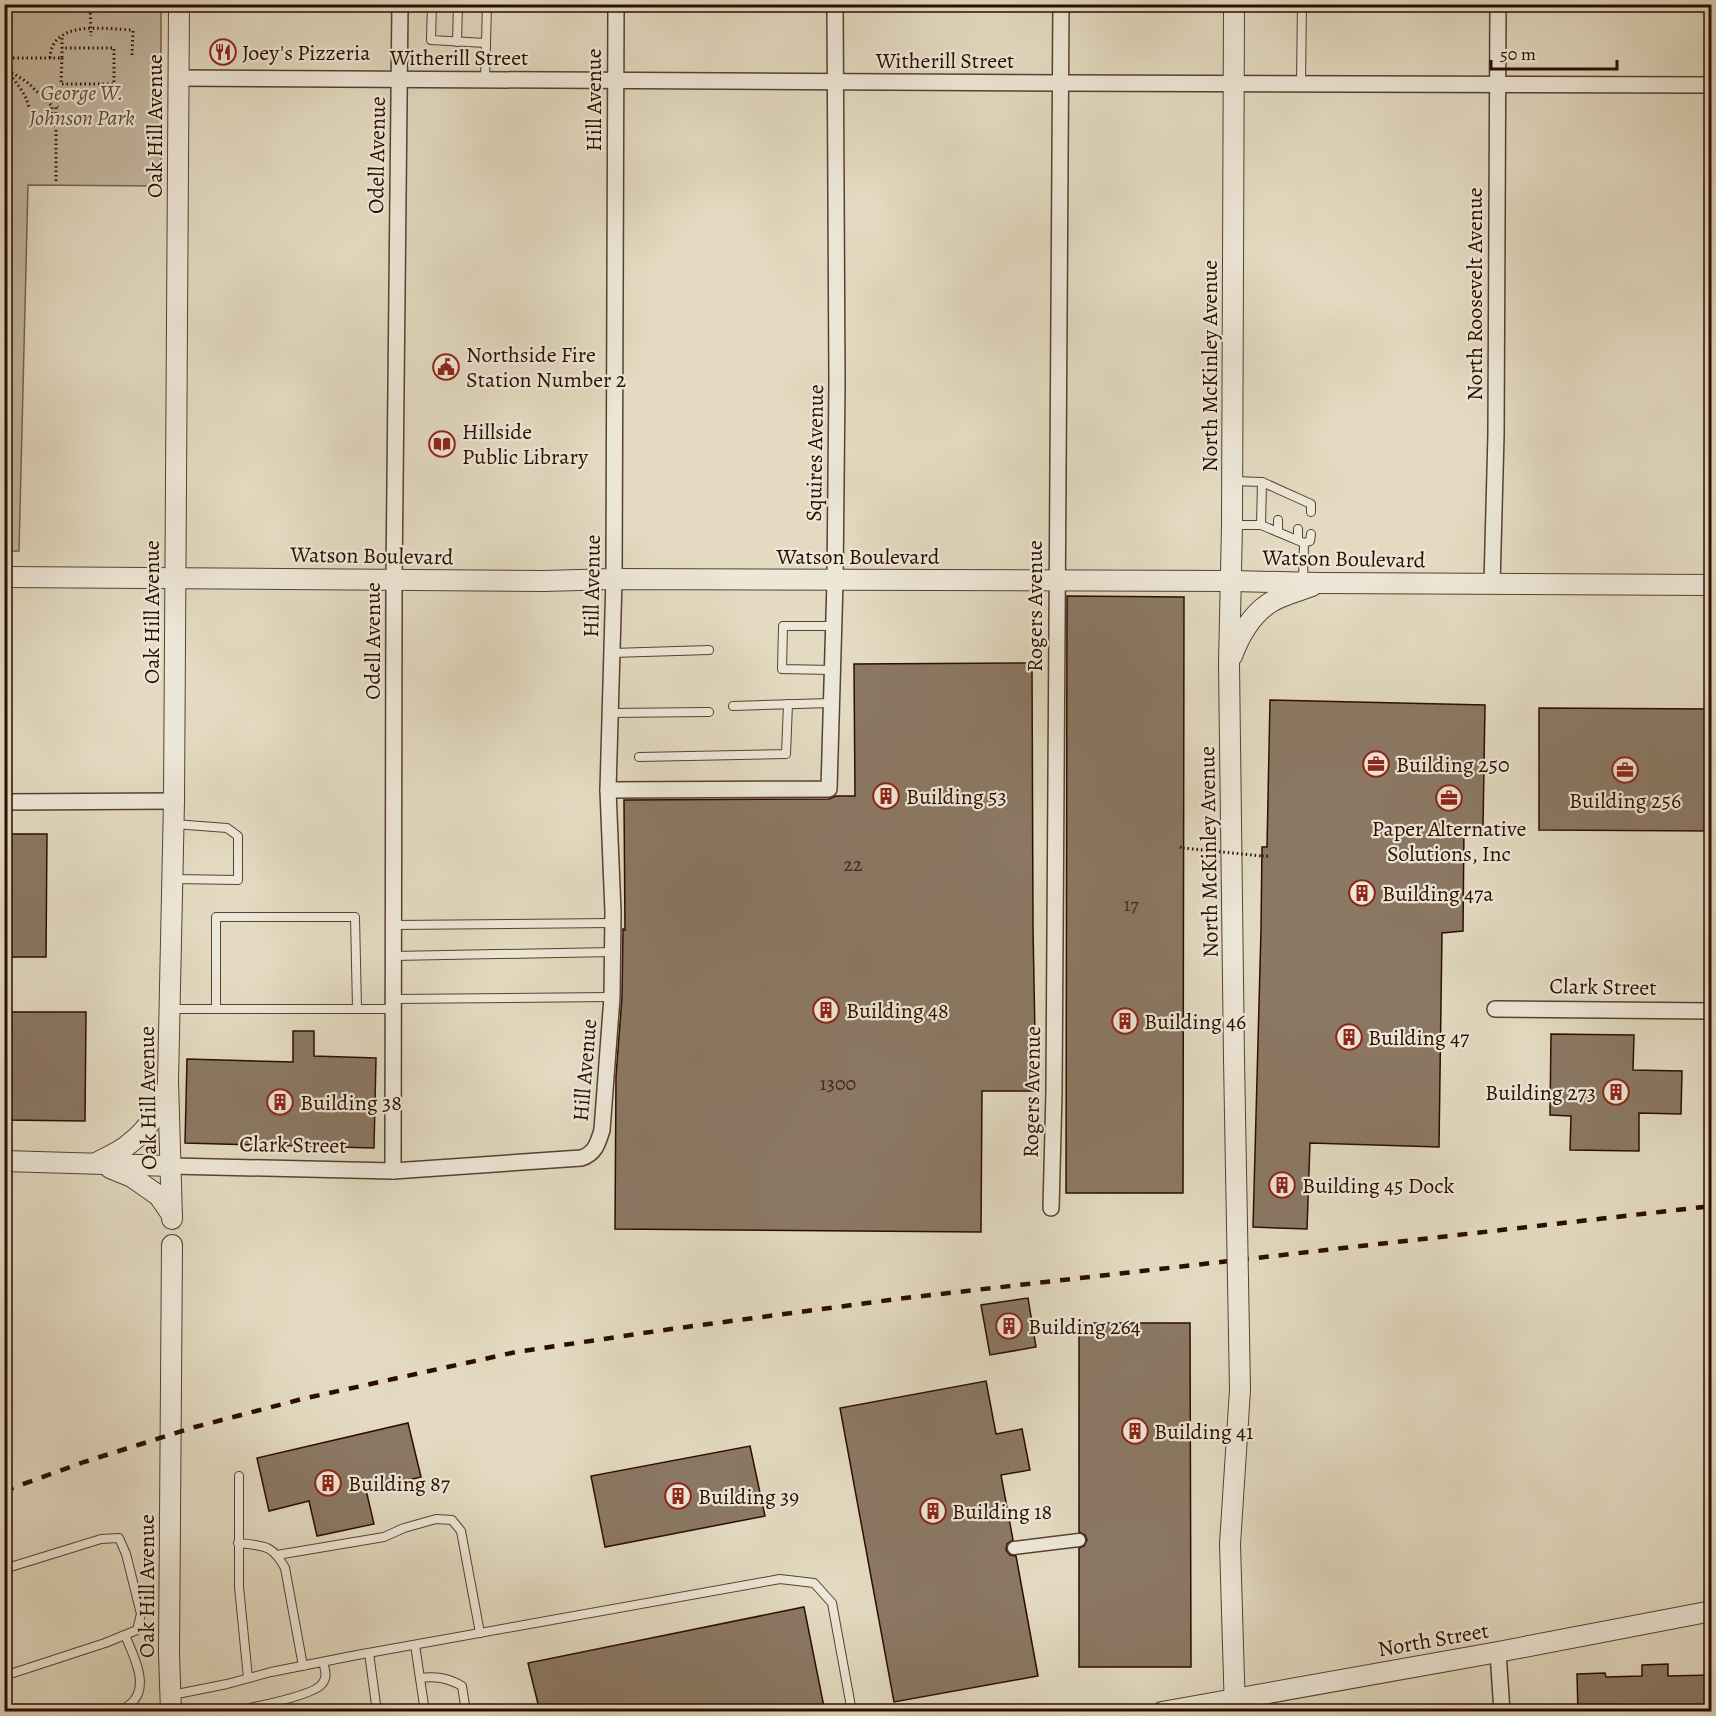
<svg xmlns="http://www.w3.org/2000/svg" width="1716" height="1716" viewBox="0 0 1716 1716" font-family="Alegreya,serif">
	<style>
		.green { fill: #c4b7a0; stroke: #786250; stroke-width: 1.5 }
		.building { fill: #8b7864; stroke: #2b0d00; stroke-width: 1.5 }
		.lines { fill: none; stroke-linecap: round; stroke-linejoin: round }
		.service-casing { stroke: #594030; stroke-width: 10 }
		.pedestrian-casing { stroke: #594030; stroke-width: 15 }
		.minor-casing { stroke: #594030; stroke-width: 18 }
		.tertiary-casing { stroke: #594030; stroke-width: 22 }
		.path { stroke: #2b0d00; stroke-width: 3; stroke-dasharray: 1.5 3; stroke-linecap: butt }
		.service { stroke: #ede7d7; stroke-width: 8 }
		.pedestrian { stroke: #ede7d7; stroke-width: 12 }
		.minor { stroke: #ede7d7; stroke-width: 15 }
		.tertiary { stroke: #ede7d7; stroke-width: 20 }
		.rail { stroke: #2b0d00; stroke-width: 4.5; stroke-dasharray: 10 10; stroke-linecap: butt }
		.tertiary-bridge-casing { stroke: #594030; stroke-width: 22; stroke-linecap: butt }
		.path-bridge { stroke: #2b0d00; stroke-width: 3; stroke-dasharray: 1.5 3; stroke-linecap: butt }
		.tertiary-bridge { stroke: #ede7d7; stroke-width: 20 }
		.labels { text-anchor: middle; stroke-width: 4.5; stroke-linejoin: round; paint-order: stroke }
		.number-label { font-size: 20px; fill: #432819 }
		.poi-label { font-size: 22px; fill: #2b0d00; stroke: #ede7d7; text-anchor: start }
		.street-label { font-size: 22px; fill: #2b0d00; stroke: #ede7d7 }
		.park-label { font-size: 22px; font-style: italic; fill: #614838; stroke: #ede7d7 }
	</style>
	<rect width="100%" height="100%" fill="#e3dac1"/>
	<filter id="stains"><feTurbulence type="fractalNoise" baseFrequency=".00333" numOctaves="4"/><feColorMatrix values="0 0 0 0 .2 0 0 0 0 .09 0 0 0 0 .02 0 0 0 .5 -.17"/></filter>
	<radialGradient id="worn" r=".72"><stop offset=".6" stop-color="#630" stop-opacity="0"/><stop offset="1" stop-color="#630" stop-opacity=".3"/></radialGradient>
	<polygon class="green" points="5,4 161,5 161,186 28,185 19,551 4,551"/>
	<g class="building">
		<polygon points="1067,596 1184,597 1183,1193 1066,1193"/>
		<polygon points="1032,663 1033,928 1036,1091 982,1091 981,1232 615,1229 616,1076 622,997 623,929 625,930 624,800 829,799 836,796 855,796 854,664"/>
		<polygon points="1270,700 1485,705 1483,828 1464,827 1463,931 1442,933 1439,1147 1310,1143 1307,1229 1253,1227 1261,930 1262,847 1267,847"/>
		<polygon points="1539,708 1712,709 1712,831 1539,830"/>
		<polygon points="4,834 47,834 46,957 7,957 7,912 4,912"/>
		<polygon points="4,1012 86,1012 85,1121 4,1120"/>
		<polygon points="293,1031 314,1031 314,1056 376,1058 374,1148 185,1143 187,1059 293,1062"/>
		<polygon points="1551,1034 1634,1035 1633,1070 1682,1071 1681,1114 1639,1113 1639,1151 1570,1150 1571,1116 1550,1115"/>
		<polygon points="1028,1298 1036,1347 990,1355 981,1305"/>
		<polygon points="1079,1323 1190,1323 1191,1667 1079,1667 1079,1548 1084,1546 1087,1540 1085,1535 1079,1532"/>
		<polygon points="986,1381 996,1434 1022,1429 1030,1470 1001,1475 1013,1540 1007,1544 1006,1550 1010,1555 1016,1556 1038,1676 894,1702 840,1408"/>
		<polygon points="408,1423 421,1477 366,1490 374,1524 317,1536 309,1501 269,1511 257,1458"/>
		<polygon points="750,1446 765,1516 605,1547 591,1476"/>
		<polygon points="804,1607 825,1712 540,1712 528,1663"/>
		<polygon points="1668,1664 1668,1676 1712,1675 1712,1712 1578,1712 1577,1674 1605,1673 1606,1677 1642,1676 1642,1665"/>
	</g>
	<g class="lines">
		<g class="service-casing">
			<g id="service">
				<polyline points="432,4 431,40 486,43"/>
				<polyline points="457,42 458,4"/>
				<polyline points="485,80 487,4"/>
				<polyline points="1301,83 1302,4"/>
				<polyline points="1234,481 1262,482 1311,504 1311,512"/>
				<polyline points="1262,482 1261,525 1304,543"/>
				<polyline points="1232,525 1261,525"/>
				<polyline points="1278,532 1278,520"/>
				<polyline points="1298,540 1298,529"/>
				<polyline points="1303,581 1304,543 1310,541 1311,534"/>
				<polyline points="612,653 709,650"/>
				<polyline points="832,670 782,669 783,626 833,626"/>
				<polyline points="733,706 831,703"/>
				<polyline points="610,713 709,712"/>
				<polyline points="639,757 786,754 788,704"/>
				<polyline points="174,879 238,880 238,836 227,828 174,824"/>
				<polyline points="393,925 612,923"/>
				<polyline points="393,956 612,952"/>
				<polyline points="394,999 612,997"/>
				<polyline points="171,1009 393,1009"/>
				<polyline points="216,1009 216,917 355,917 357,1008"/>
				<polyline points="239,1476 239,1587 248,1678"/>
				<path d="M238,1543C264,1546 272,1544 285,1568L303,1666"/>
				<polyline points="277,1555 384,1537 404,1528 436,1519 452,1520 461,1531 480,1633"/>
				<polyline points="4,1569 101,1539 119,1538 126,1554 141,1614 137,1630 105,1643 4,1676"/>
				<polyline points="415,1645 425,1712"/>
				<polyline points="369,1653 377,1712"/>
				<path d="M420,1678C436,1676 448,1678 462,1686L466,1712"/>
				<polyline points="172,1695 227,1684 271,1672 357,1655 780,1579 814,1583 832,1603 852,1712"/>
				<path d="M120,1711C125,1708 132,1704 135,1699C148,1681 132,1653 125,1635"/>
				<path d="M246,1712L250,1708C264,1705 315,1694 322,1684C328,1677 325,1670 323,1662"/>
			</g>
		</g>
		<g class="pedestrian-casing">
			<polyline id="pedestrian" points="1014,1548 1079,1540"/>
		</g>
		<g class="minor-casing">
			<g id="minor">
				<polyline points="179,78 1061,83 1712,85"/>
				<polyline points="1492,584 1496,435 1498,4"/>
				<polyline points="608,790 829,789 835,581 837,383 835,4"/>
				<polyline points="4,802 174,801"/>
				<polyline points="1495,1009 1712,1011"/>
				<path d="M172,1166L393,1171L581,1158C595,1154 598,1143 602,1130L612,997L613,912L608,790L614,579L616,4"/>
				<polyline points="393,1171 394,579 400,4"/>
				<polyline points="1051,1208 1054,1092 1061,4"/>
				<polyline points="1498,1652 1502,1712"/>
			</g>
		</g>
		<g class="tertiary-casing">
			<g id="tertiary">
				<polyline points="1234,4 1232,525 1229,664 1234,1059"/>
				<polyline points="4,577 544,581 614,579 1232,581 1319,583 1712,585"/>
				<path d="M1232,656C1239,637 1251,616 1268,604C1279,596 1299,591 1312,586"/>
				<polyline points="4,1161 172,1166"/>
				<path d="M96,1163C107,1157 120,1152 129,1144C147,1130 160,1111 166,1090"/>
				<polyline points="110,1168 132,1177 159,1196 172,1215"/>
				<polyline points="172,1219 168,1081 174,801 179,4"/>
				<polyline points="171,1712 169,1654 172,1245"/>
				<polyline points="1162,1712 1498,1652 1712,1611"/>
				<polyline points="1235,1712 1230,1544 1240,1390"/>
			</g>
		</g>
		<g class="path">
			<polyline points="90,4 91,36"/>
			<polyline points="132,55 133,30 135,30"/>
			<polyline points="4,58 62,58 62,35"/>
			<path d="M50,58C52,19 105,29 133,30"/>
			<polyline points="62,58 61,84 114,84 114,48 62,48"/>
			<polyline points="4,68 27,82 52,106 51,125"/>
			<path d="M7,71C16,83 27,94 29,109"/>
			<polyline points="56,181 56,106 58,107"/>
			<polyline points="1180,847 1183,848"/>
			<polyline points="1262,856 1270,856"/>
		</g>
		<use href="#service" class="service"/>
		<use href="#pedestrian" class="pedestrian"/>
		<use href="#minor" class="minor"/>
		<use href="#tertiary" class="tertiary"/>
		<polyline class="rail" points="4,1491 84,1462 195,1427 302,1399 516,1352 671,1329 905,1298 1712,1206"/>
		<g class="tertiary-bridge-casing">
			<polyline id="tertiary-bridge" points="1234,1059 1240,1390"/>
		</g>
		<polyline class="path-bridge" points="1183,848 1262,856"/>
		<use href="#tertiary-bridge" class="tertiary-bridge"/>
	</g>
	<defs>
		<g id="restaurant-ring" transform="scale(1.35)"><circle r="9.5" fill="#ede7d7" stroke="#8f2418" stroke-width="1.5"/><path d="M-5-6h1v4h1v-4h1v4h1v-4h1v5L-1.5 .5V6h-2V.5L-5-1ZM5-6V6H3V1.5H1.5Q1.5-4 5-6Z" fill="#8f2418"/></g>
		<g id="civic-ring" transform="scale(1.35)"><circle r="9.5" fill="#ede7d7" stroke="#8f2418" stroke-width="1.5"/><path d="M-.6-6.5H3V-4.5H.6V-3L4-1V1h2V6H-6V1h2V-1L-.6-3ZM-1.2 2.5V6h2.4V2.5Z" fill="#8f2418"/></g>
		<g id="library-ring" transform="scale(1.35)"><circle r="9.5" fill="#ede7d7" stroke="#8f2418" stroke-width="1.5"/><path d="M-6-4Q-3-5.5-.7-3.5V5Q-3 3-6 4ZM6-4Q3-5.5 .7-3.5V5Q3 3 6 4Z" fill="#8f2418"/></g>
		<g id="office-ring" transform="scale(1.35)"><circle r="9.5" fill="#ede7d7" stroke="#8f2418" stroke-width="1.5"/><path d="M-6-3h4V-5.5h4V-3h4V5H-6ZM-1-4.5V-3h2v-1.5ZM-6 0V1H6V0Z" fill="#8f2418"/></g>
		<g id="building-ring" transform="scale(1.35)"><circle r="9.5" fill="#ede7d7" stroke="#8f2418" stroke-width="1.5"/><path d="M-4-6H4V6H1V3H-1V6H-4ZM-2.5-4.3h1.7v1.8h-1.7ZM.8-4.3h1.7v1.8H.8ZM-2.5-1h1.7V.8h-1.7ZM.8-1h1.7V.8H.8Z" fill="#8f2418"/></g>
	</defs>
	<g fill-rule="evenodd">
		<use href="#restaurant-ring" x="223" y="52"/>
		<use href="#civic-ring" x="446" y="367"/>
		<use href="#library-ring" x="442" y="444"/>
		<use href="#office-ring" x="1376" y="764"/>
		<use href="#office-ring" x="1625" y="770"/>
		<use href="#building-ring" x="886" y="796"/>
		<use href="#office-ring" x="1449" y="798"/>
		<use href="#building-ring" x="1362" y="893"/>
		<use href="#building-ring" x="826" y="1010"/>
		<use href="#building-ring" x="1125" y="1021"/>
		<use href="#building-ring" x="1349" y="1037"/>
		<use href="#building-ring" x="1616" y="1092"/>
		<use href="#building-ring" x="280" y="1102"/>
		<use href="#building-ring" x="1282" y="1185"/>
		<use href="#building-ring" x="1009" y="1326"/>
		<use href="#building-ring" x="1135" y="1431"/>
		<use href="#building-ring" x="328" y="1483"/>
		<use href="#building-ring" x="678" y="1496"/>
		<use href="#building-ring" x="933" y="1511"/>
	</g>
	<g class="labels">
		<g class="number-label">
			<text x="853" y="871">22</text>
			<text x="1131" y="911">17</text>
			<text x="838" y="1090">1300</text>
		</g>
		<g class="poi-label">
			<text x="242" y="60">Joey's Pizzeria</text>
			<text x="466" y="362">Northside Fire<tspan x="466" dy="25">Station Number 2</tspan></text>
			<text x="462" y="439">Hillside<tspan x="462" dy="25">Public Library</tspan></text>
			<text x="1396" y="772">Building 250</text>
			<text x="906" y="804">Building 53</text>
			<text x="1625" y="808" text-anchor="middle">Building 256</text>
			<text x="1449" y="836" text-anchor="middle">Paper Alternative<tspan x="1449" dy="25">Solutions, Inc</tspan></text>
			<text x="1382" y="901">Building 47a</text>
			<text x="846" y="1018">Building 48</text>
			<text x="1144" y="1029">Building 46</text>
			<text x="1368" y="1045">Building 47</text>
			<text x="1596" y="1100" text-anchor="end">Building 273</text>
			<text x="300" y="1110">Building 38</text>
			<text x="1302" y="1193">Building 45 Dock</text>
			<text x="1028" y="1334">Building 264</text>
			<text x="1154" y="1439">Building 41</text>
			<text x="348" y="1491">Building 87</text>
			<text x="698" y="1504">Building 39</text>
			<text x="952" y="1519">Building 18</text>
		</g>
		<g class="street-label">
			<text x="459" y="65">Witherill Street</text>
			<text x="945" y="68">Witherill Street</text>
			<text transform="translate(593 100) rotate(-90)" y="8">Hill Avenue</text>
			<text transform="translate(154 126) rotate(-90)" y="8">Oak Hill Avenue</text>
			<text transform="translate(376 155) rotate(-89)" y="8">Odell Avenue</text>
			<text transform="translate(1474 294) rotate(-90)" y="8">North Roosevelt Avenue</text>
			<text transform="translate(1209 366) rotate(-90)" y="8">North McKinley Avenue</text>
			<text transform="translate(814 453) rotate(-89)" y="8">Squires Avenue</text>
			<text transform="translate(372 555) rotate(1)" y="8">Watson Boulevard</text>
			<text x="858" y="564">Watson Boulevard</text>
			<text transform="translate(1344 558) rotate(1)" y="8">Watson Boulevard</text>
			<text transform="translate(591 586) rotate(-89)" y="8">Hill Avenue</text>
			<text transform="translate(1034 606) rotate(-90)" y="8">Rogers Avenue</text>
			<text transform="translate(151 612) rotate(-90)" y="8">Oak Hill Avenue</text>
			<text transform="translate(372 641) rotate(-90)" y="8">Odell Avenue</text>
			<text transform="translate(1208 852) rotate(-91)" y="8">North McKinley Avenue</text>
			<text transform="translate(1603 986) rotate(1)" y="8">Clark Street</text>
			<text transform="translate(584 1070) rotate(-85)" y="8">Hill Avenue</text>
			<text transform="translate(1031 1092) rotate(-89)" y="8">Rogers Avenue</text>
			<text transform="translate(147 1098) rotate(-91)" y="8">Oak Hill Avenue</text>
			<text transform="translate(293 1144) rotate(1)" y="8">Clark Street</text>
			<text transform="translate(146 1586) rotate(-90)" y="8">Oak Hill Avenue</text>
			<text transform="translate(1433 1639) rotate(-10)" y="8">North Street</text>
		</g>
		<g class="park-label">
			<text x="82" y="100">George W.<tspan x="82" dy="25">Johnson Park</tspan></text>
		</g>
	</g>
	<rect width="1716" height="1716" fill="none" stroke="#e3dac1" stroke-width="24"/>
	<rect x="6" y="6" width="1704" height="1704" fill="none" stroke="#2b0d00" stroke-width="3"/>
	<rect x="12" y="12" width="1692" height="1692" fill="none" stroke="#2b0d00" stroke-width="1.5"/>
	<path d="M1491 60v9h126v-9" fill="none" stroke="#2b0d00" stroke-width="3"/>
	<text x="1500" y="60" font-size="18" fill="#2b0d00" stroke="#ede7d7" stroke-width="4.5" paint-order="stroke">50 m</text>
	<rect width="100%" height="100%" filter="url(#stains)"/>
	<rect width="100%" height="100%" fill="url(#worn)"/>
</svg>
